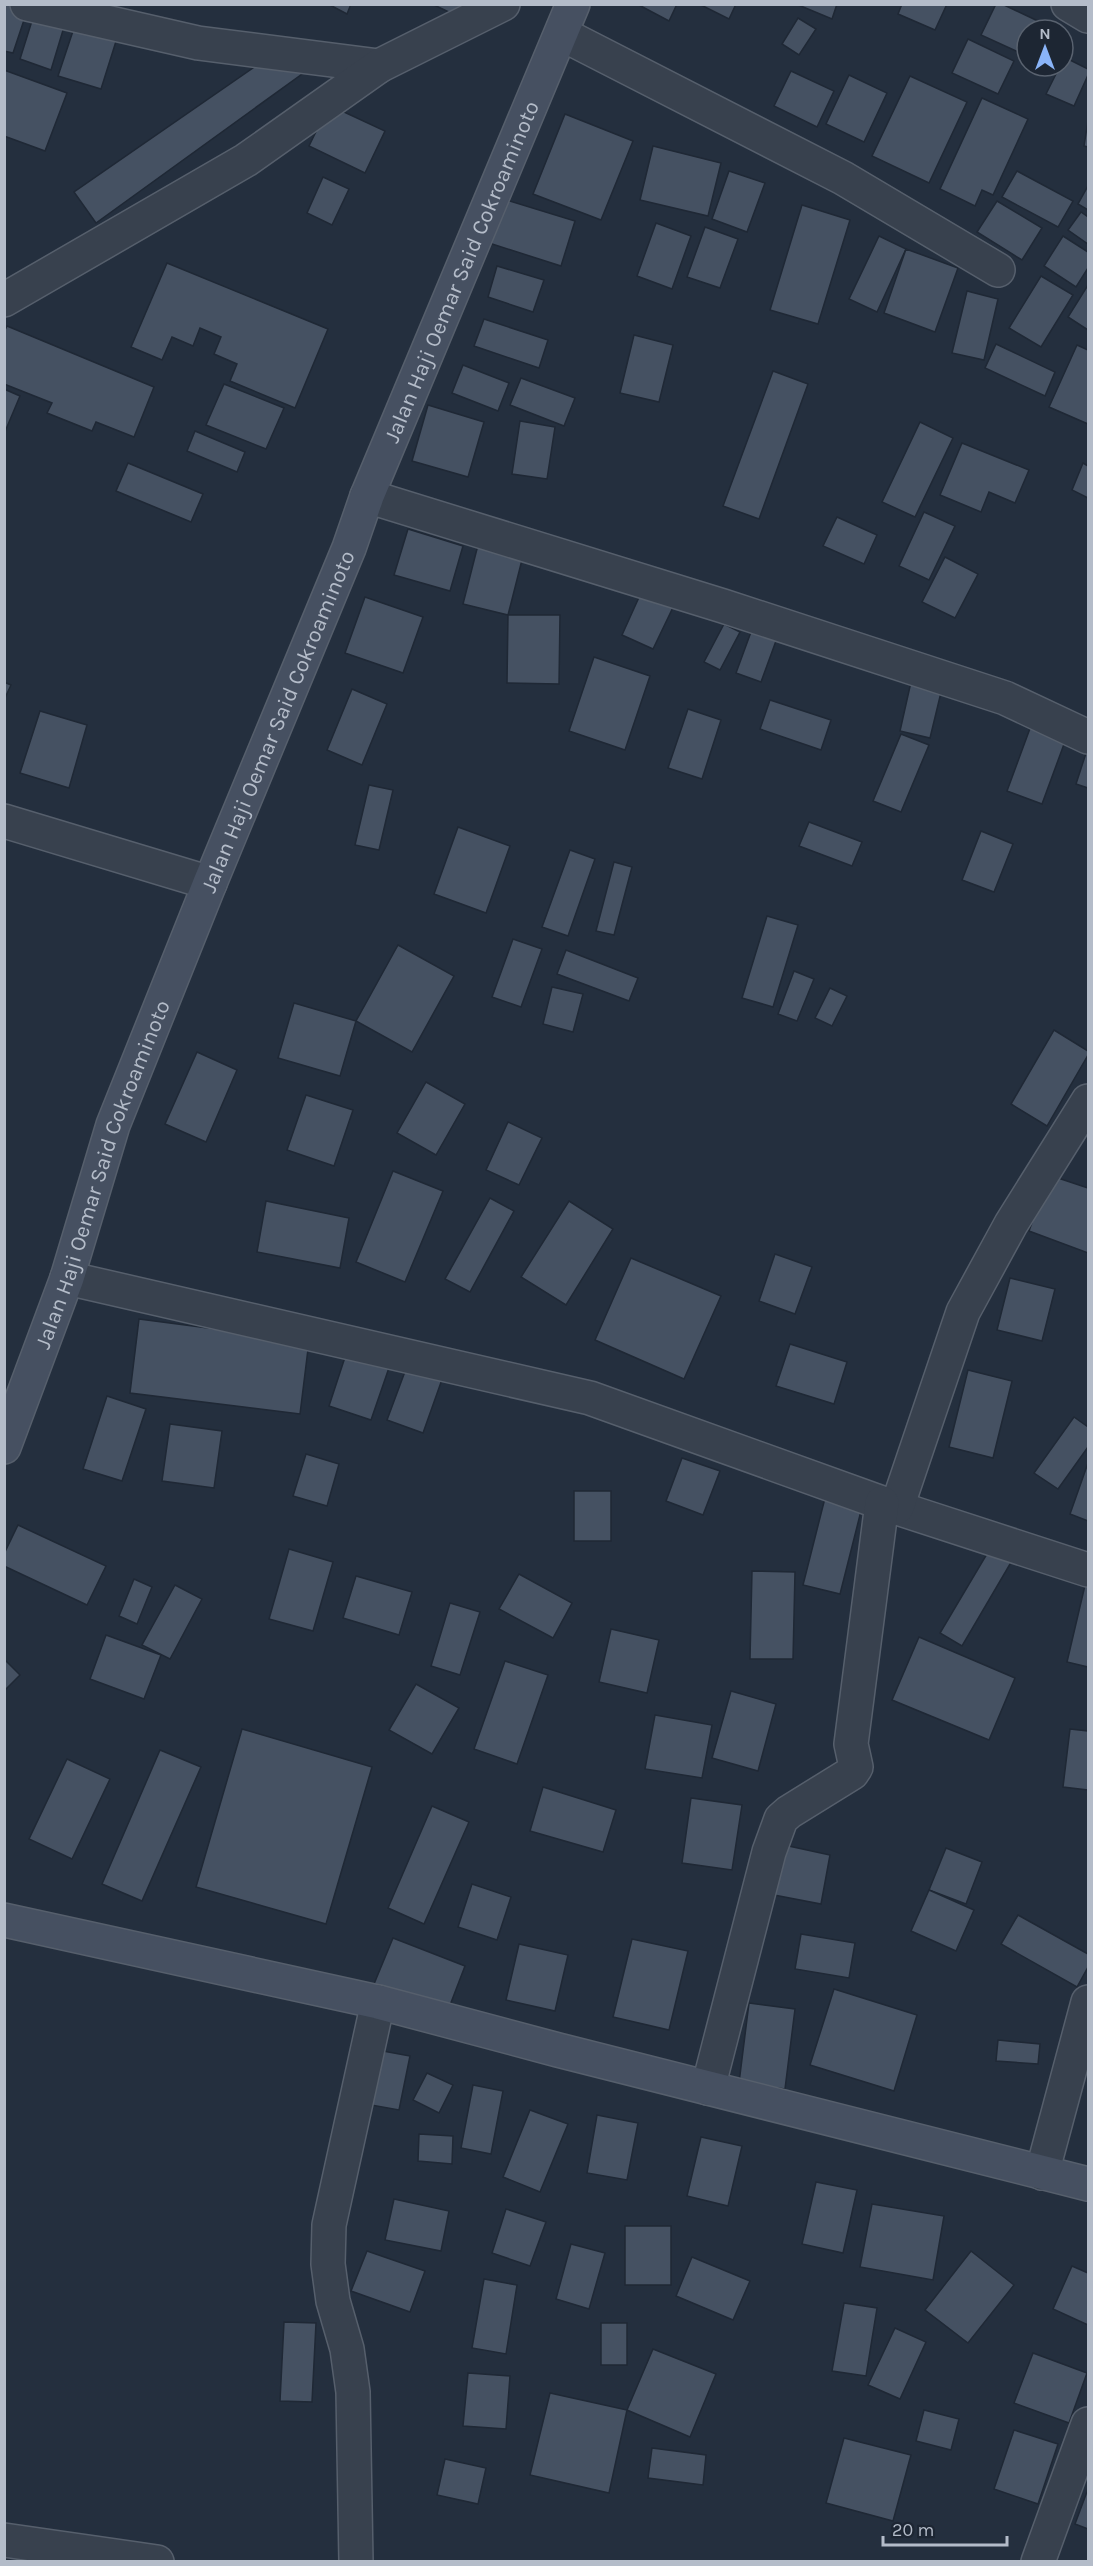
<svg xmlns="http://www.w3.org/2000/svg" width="1093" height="2566" viewBox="0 0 1093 2566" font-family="Karla,sans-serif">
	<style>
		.building { fill: #455162; stroke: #1f2835; stroke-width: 1.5 }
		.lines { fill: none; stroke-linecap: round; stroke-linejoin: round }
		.street-casing { stroke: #565f6c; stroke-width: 36 }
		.secondary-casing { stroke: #565f6c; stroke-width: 36 }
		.street { stroke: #38414e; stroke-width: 33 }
		.secondary { stroke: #465061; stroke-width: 33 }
		.labels { text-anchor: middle; stroke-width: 6; stroke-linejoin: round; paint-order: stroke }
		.street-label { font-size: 22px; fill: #b4bcc9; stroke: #1d2633 }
	</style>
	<rect width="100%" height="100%" fill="#242f3e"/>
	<g class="building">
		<polygon points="4,4 28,8 13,53 4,51"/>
		<polygon points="328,4 351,4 347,14"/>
		<polygon points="432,4 462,4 455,15"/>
		<polygon points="637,4 677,4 669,21"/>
		<polygon points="699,4 736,4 729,19"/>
		<polygon points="796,4 837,4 832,19"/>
		<polygon points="902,4 947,4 935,30 898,14"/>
		<polygon points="996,4 1002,4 1057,30 1027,30 1027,56 981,35"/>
		<polygon points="36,8 67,17 51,70 20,59"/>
		<polygon points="798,18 816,29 799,55 782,44"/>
		<polygon points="76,22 118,35 101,89 58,76"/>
		<polygon points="968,39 1014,61 998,94 952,73"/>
		<polygon points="273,54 309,69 96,223 74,192"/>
		<polygon points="1064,57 1088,69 1088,75 1074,106 1046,94 1060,66 1063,66"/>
		<polygon points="4,70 67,93 45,151 4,136"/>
		<polygon points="791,71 834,91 817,127 774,106"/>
		<polygon points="849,75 887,93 864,142 826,124"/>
		<polygon points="910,76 967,102 929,183 872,156"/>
		<polygon points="982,98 1028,119 993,195 982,190 975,206 940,189"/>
		<polygon points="329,105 385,131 365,173 309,146"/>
		<polygon points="565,114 633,141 601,220 533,194"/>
		<polygon points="1088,121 1088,147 1084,146"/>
		<polygon points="653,146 721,163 708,216 640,200"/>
		<polygon points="729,171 765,183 747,232 712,219"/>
		<polygon points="1017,171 1073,201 1058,227 1002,197"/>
		<polygon points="323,177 349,189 332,225 307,213"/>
		<polygon points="1088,186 1088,210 1078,204"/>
		<polygon points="503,199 575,221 561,266 489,243"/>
		<polygon points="997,201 1042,228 1022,260 977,232"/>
		<polygon points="802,205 850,220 818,324 770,310"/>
		<polygon points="1081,212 1088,217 1088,244 1068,230"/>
		<polygon points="656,223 691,236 672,289 637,276"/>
		<polygon points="705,227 738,239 720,288 687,277"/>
		<polygon points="879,236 906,249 877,312 849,299"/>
		<polygon points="1063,236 1088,252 1088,268 1076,287 1044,266"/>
		<polygon points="906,249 958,268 935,332 884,313"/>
		<polygon points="167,263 328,329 295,408 230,381 237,364 214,354 221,337 200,328 193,346 172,337 162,360 131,347"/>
		<polygon points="497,266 544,280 533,312 488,297"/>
		<polygon points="1041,276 1073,295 1041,347 1009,328"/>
		<polygon points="1088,285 1088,330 1068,317"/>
		<polygon points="967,291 998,299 984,360 952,353"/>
		<polygon points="484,319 548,340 539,368 474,346"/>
		<polygon points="7,326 154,387 134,437 96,422 92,431 47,413 52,403 4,384 4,332"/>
		<polygon points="634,335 673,345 659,402 620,393"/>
		<polygon points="996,344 1055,372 1045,396 985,368"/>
		<polygon points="1077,345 1088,350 1088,424 1049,407"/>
		<polygon points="463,365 509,383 498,411 452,393"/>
		<polygon points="773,371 808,384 759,519 723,506"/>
		<polygon points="521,378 575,398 564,426 510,405"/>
		<polygon points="224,384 284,408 266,449 206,425"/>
		<polygon points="4,389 20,396 4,434"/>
		<polygon points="428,405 484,422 468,477 412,461"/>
		<polygon points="520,421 555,427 547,479 512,474"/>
		<polygon points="920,422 953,438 915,517 882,502"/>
		<polygon points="195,431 245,452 237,472 187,451"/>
		<polygon points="962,443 1029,470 1015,503 989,492 981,512 940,495"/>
		<polygon points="128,463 203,494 191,522 116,491"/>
		<polygon points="1083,463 1088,466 1088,498 1072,490"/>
		<polygon points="924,512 955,526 929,580 899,566"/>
		<polygon points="837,517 877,535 864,564 823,546"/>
		<polygon points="408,529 463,546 450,591 394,575"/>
		<polygon points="480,537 525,548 508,615 463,604"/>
		<polygon points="945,557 978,574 955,618 922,602"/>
		<polygon points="645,584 677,599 653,649 622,635"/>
		<polygon points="365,597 423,617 403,673 345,653"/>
		<polygon points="508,615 560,615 559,684 507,683"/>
		<polygon points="755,621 780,630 761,682 736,673"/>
		<polygon points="724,624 740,632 720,670 704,662"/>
		<polygon points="594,657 650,676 625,750 569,731"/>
		<polygon points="913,673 944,680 930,738 900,731"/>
		<polygon points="4,682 11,685 4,700"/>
		<polygon points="352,689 387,704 362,765 327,750"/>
		<polygon points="770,700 831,720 821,750 760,729"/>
		<polygon points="688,709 721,720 702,779 668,768"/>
		<polygon points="40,711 87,725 69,788 20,773"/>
		<polygon points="1032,723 1067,736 1042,804 1007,791"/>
		<polygon points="901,734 929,745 901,812 873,801"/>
		<polygon points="1088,747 1088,788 1076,784"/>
		<polygon points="369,785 393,790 379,850 355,845"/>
		<polygon points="809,822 862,842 852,866 799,846"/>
		<polygon points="458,827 510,846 486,913 434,894"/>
		<polygon points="981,831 1013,844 994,892 962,880"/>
		<polygon points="570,850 595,859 568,936 542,927"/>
		<polygon points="614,862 632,867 614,935 596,931"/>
		<polygon points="767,916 798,925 773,1007 742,998"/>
		<polygon points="513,939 542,949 521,1007 492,997"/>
		<polygon points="398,945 454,976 412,1052 356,1021"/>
		<polygon points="566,950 638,978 629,1001 557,974"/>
		<polygon points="794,971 814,979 797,1021 778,1014"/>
		<polygon points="552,987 583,994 573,1032 543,1024"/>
		<polygon points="830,988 847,996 832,1026 815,1018"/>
		<polygon points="294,1003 356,1021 340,1076 278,1058"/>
		<polygon points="1054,1030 1088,1051 1088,1055 1047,1126 1011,1104"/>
		<polygon points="197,1052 237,1070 206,1142 165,1124"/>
		<polygon points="426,1082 465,1104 436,1155 397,1133"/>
		<polygon points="306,1095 353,1110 334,1166 287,1150"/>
		<polygon points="508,1122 542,1138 519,1185 486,1170"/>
		<polygon points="393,1171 443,1191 405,1282 356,1262"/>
		<polygon points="1049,1175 1088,1188 1088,1253 1029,1231"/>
		<polygon points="490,1198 514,1211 470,1292 445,1279"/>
		<polygon points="266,1201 349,1218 340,1268 257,1252"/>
		<polygon points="569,1201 613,1229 566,1305 521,1277"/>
		<polygon points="775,1254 812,1267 795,1314 759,1301"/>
		<polygon points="631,1258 721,1296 684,1379 595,1340"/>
		<polygon points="1010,1278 1055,1289 1042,1341 997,1330"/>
		<polygon points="139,1319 309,1341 300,1414 130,1393"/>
		<polygon points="790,1344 847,1362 834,1404 776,1386"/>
		<polygon points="349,1345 392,1359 371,1420 329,1406"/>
		<polygon points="410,1358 445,1371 423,1433 387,1420"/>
		<polygon points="968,1370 1012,1381 993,1458 949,1447"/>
		<polygon points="107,1396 146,1409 122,1481 83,1469"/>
		<polygon points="1074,1417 1088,1427 1088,1447 1058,1489 1034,1473"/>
		<polygon points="170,1424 222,1431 214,1488 162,1481"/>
		<polygon points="306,1454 339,1464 327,1506 293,1496"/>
		<polygon points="682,1458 720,1471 703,1515 666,1501"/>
		<polygon points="1088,1463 1088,1521 1070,1514"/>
		<rect x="574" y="1491" width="37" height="50"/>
		<polygon points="825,1498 862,1507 840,1594 803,1585"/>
		<polygon points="18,1525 106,1566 87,1605 4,1566 4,1554"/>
		<polygon points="991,1547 1013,1559 962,1646 940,1633"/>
		<polygon points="289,1549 333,1562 313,1631 269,1619"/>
		<polygon points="752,1571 795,1572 793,1659 750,1659"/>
		<polygon points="519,1574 572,1603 553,1638 499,1609"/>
		<polygon points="356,1576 412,1592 399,1635 343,1618"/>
		<polygon points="134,1579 152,1587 137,1624 119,1616"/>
		<polygon points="1086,1581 1088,1581 1088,1667 1067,1662"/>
		<polygon points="175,1585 202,1599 170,1659 142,1645"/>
		<polygon points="450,1603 480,1612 460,1675 431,1666"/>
		<polygon points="611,1629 659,1640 647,1693 599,1682"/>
		<polygon points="106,1635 161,1655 144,1699 90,1679"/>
		<polygon points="919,1637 1015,1678 989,1740 892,1700"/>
		<polygon points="4,1659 20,1675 4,1691"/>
		<polygon points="505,1661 548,1675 517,1764 474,1749"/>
		<polygon points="416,1684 459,1708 432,1754 389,1730"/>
		<polygon points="731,1691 776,1704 758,1771 712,1758"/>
		<polygon points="655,1715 712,1725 702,1778 645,1769"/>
		<polygon points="242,1729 372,1767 326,1924 196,1887"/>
		<polygon points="1070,1729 1088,1731 1088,1790 1063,1787"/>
		<polygon points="160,1750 201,1767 142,1901 102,1884"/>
		<polygon points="67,1759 110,1779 72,1859 29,1839"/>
		<polygon points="543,1787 616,1810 603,1852 530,1831"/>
		<polygon points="691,1798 742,1805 732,1870 682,1863"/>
		<polygon points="432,1806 469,1822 424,1924 388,1908"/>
		<polygon points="784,1845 830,1855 821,1904 774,1895"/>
		<polygon points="946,1848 982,1862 966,1904 929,1890"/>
		<polygon points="472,1884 511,1897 497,1940 458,1927"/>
		<polygon points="929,1890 974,1910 956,1951 911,1931"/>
		<polygon points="1018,1915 1088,1954 1088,1967 1077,1987 1001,1944"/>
		<polygon points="801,1934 855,1943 849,1978 795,1969"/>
		<polygon points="393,1938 465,1966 447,2013 374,1984"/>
		<polygon points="632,1939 688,1951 669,2030 613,2017"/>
		<polygon points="519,1944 568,1955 555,2011 506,2000"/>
		<polygon points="834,1989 917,2015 894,2091 810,2065"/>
		<polygon points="749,2003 795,2009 785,2089 739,2083"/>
		<polygon points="998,2040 1040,2044 1038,2064 996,2061"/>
		<polygon points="383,2051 410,2056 399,2110 371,2105"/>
		<polygon points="427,2073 453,2085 439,2113 413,2100"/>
		<polygon points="473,2085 503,2091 491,2154 461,2148"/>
		<polygon points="530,2110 568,2124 540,2192 503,2177"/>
		<polygon points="597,2115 638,2123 627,2180 587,2173"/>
		<polygon points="419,2134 453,2136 452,2164 418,2161"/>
		<polygon points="701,2137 742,2146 728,2206 687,2196"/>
		<polygon points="816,2182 857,2190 843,2253 802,2244"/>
		<polygon points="394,2199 449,2211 441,2251 385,2240"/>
		<polygon points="872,2204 944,2216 933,2280 860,2267"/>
		<polygon points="506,2209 546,2222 530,2266 492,2253"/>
		<rect x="625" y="2226" width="46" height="59"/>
		<polygon points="571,2244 605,2253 589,2309 556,2299"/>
		<polygon points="367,2251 425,2271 410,2312 351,2291"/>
		<polygon points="971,2251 1014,2285 968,2343 925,2310"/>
		<polygon points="692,2257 750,2281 733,2320 676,2296"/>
		<polygon points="1072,2266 1088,2273 1088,2325 1053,2309"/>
		<polygon points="484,2279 517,2285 506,2354 472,2348"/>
		<polygon points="844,2303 877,2308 866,2376 832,2371"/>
		<polygon points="284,2322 316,2323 312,2402 280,2401"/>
		<rect x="601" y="2323" width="26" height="42"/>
		<polygon points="895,2328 926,2342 900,2399 868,2385"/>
		<polygon points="653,2349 716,2374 690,2437 627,2410"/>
		<polygon points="1033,2353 1087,2373 1069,2423 1014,2403"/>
		<polygon points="468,2373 510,2376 506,2429 463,2426"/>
		<polygon points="550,2393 627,2410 609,2493 530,2475"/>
		<polygon points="924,2410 959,2419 951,2450 916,2441"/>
		<polygon points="1014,2430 1058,2444 1038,2504 994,2489"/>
		<polygon points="844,2438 911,2455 893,2521 826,2503"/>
		<polygon points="652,2448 706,2455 703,2485 648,2478"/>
		<polygon points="445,2459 486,2468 478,2504 437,2495"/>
		<polygon points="1088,2489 1088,2529 1075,2524"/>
	</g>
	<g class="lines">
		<g class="street-casing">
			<g id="street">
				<polyline points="27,4 198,43 379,66"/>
				<polyline points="1068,4 1088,16"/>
				<polyline points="562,34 843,178 998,270"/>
				<polyline points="4,300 246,160 379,66 503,4"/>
				<polyline points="367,496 723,606 1005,698 1088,737"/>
				<polyline points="4,821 210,883"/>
				<polyline points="67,1278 590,1398 882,1503 1088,1570"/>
				<polyline points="897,1507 963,1312 1011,1224 1088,1101"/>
				<polyline points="708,2088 769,1852 781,1819 789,1812 852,1773 856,1767 851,1744 882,1503"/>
				<polyline points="1042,2173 1088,2002"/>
				<polyline points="4,2540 157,2562"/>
				<polyline points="356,2562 353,2392 347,2349 333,2301 328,2264 329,2225 378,2002"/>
				<polyline points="1038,2562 1088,2424"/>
			</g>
		</g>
		<g class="secondary-casing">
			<g id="secondary">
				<path id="s1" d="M4,1447L67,1278L113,1125L210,883L349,548L367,496L573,4"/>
				<polyline points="4,1920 378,2002 558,2050 1088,2184"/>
			</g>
		</g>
		<use href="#street" class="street"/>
		<use href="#secondary" class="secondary"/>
	</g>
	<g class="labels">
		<g class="street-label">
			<text dy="8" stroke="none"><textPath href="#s1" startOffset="1262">Jalan Haji Oemar Said Cokroaminoto</textPath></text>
			<text dy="8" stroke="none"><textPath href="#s1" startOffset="776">Jalan Haji Oemar Said Cokroaminoto</textPath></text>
			<text dy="8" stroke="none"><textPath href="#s1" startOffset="290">Jalan Haji Oemar Said Cokroaminoto</textPath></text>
		</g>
	</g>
	<rect width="1093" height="2566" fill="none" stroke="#b4bcc9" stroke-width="12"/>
	<g transform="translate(1045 48)"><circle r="28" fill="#1d2633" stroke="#59626f" stroke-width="1.5"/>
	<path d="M0-4.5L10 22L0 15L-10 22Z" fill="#8ab4f8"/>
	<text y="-9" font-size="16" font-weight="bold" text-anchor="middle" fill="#b4bcc9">N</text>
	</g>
	<path d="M883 2536v9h124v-9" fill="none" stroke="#b4bcc9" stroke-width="3"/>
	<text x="892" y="2536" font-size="18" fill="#b4bcc9" stroke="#1d2633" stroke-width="4.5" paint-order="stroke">20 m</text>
</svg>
